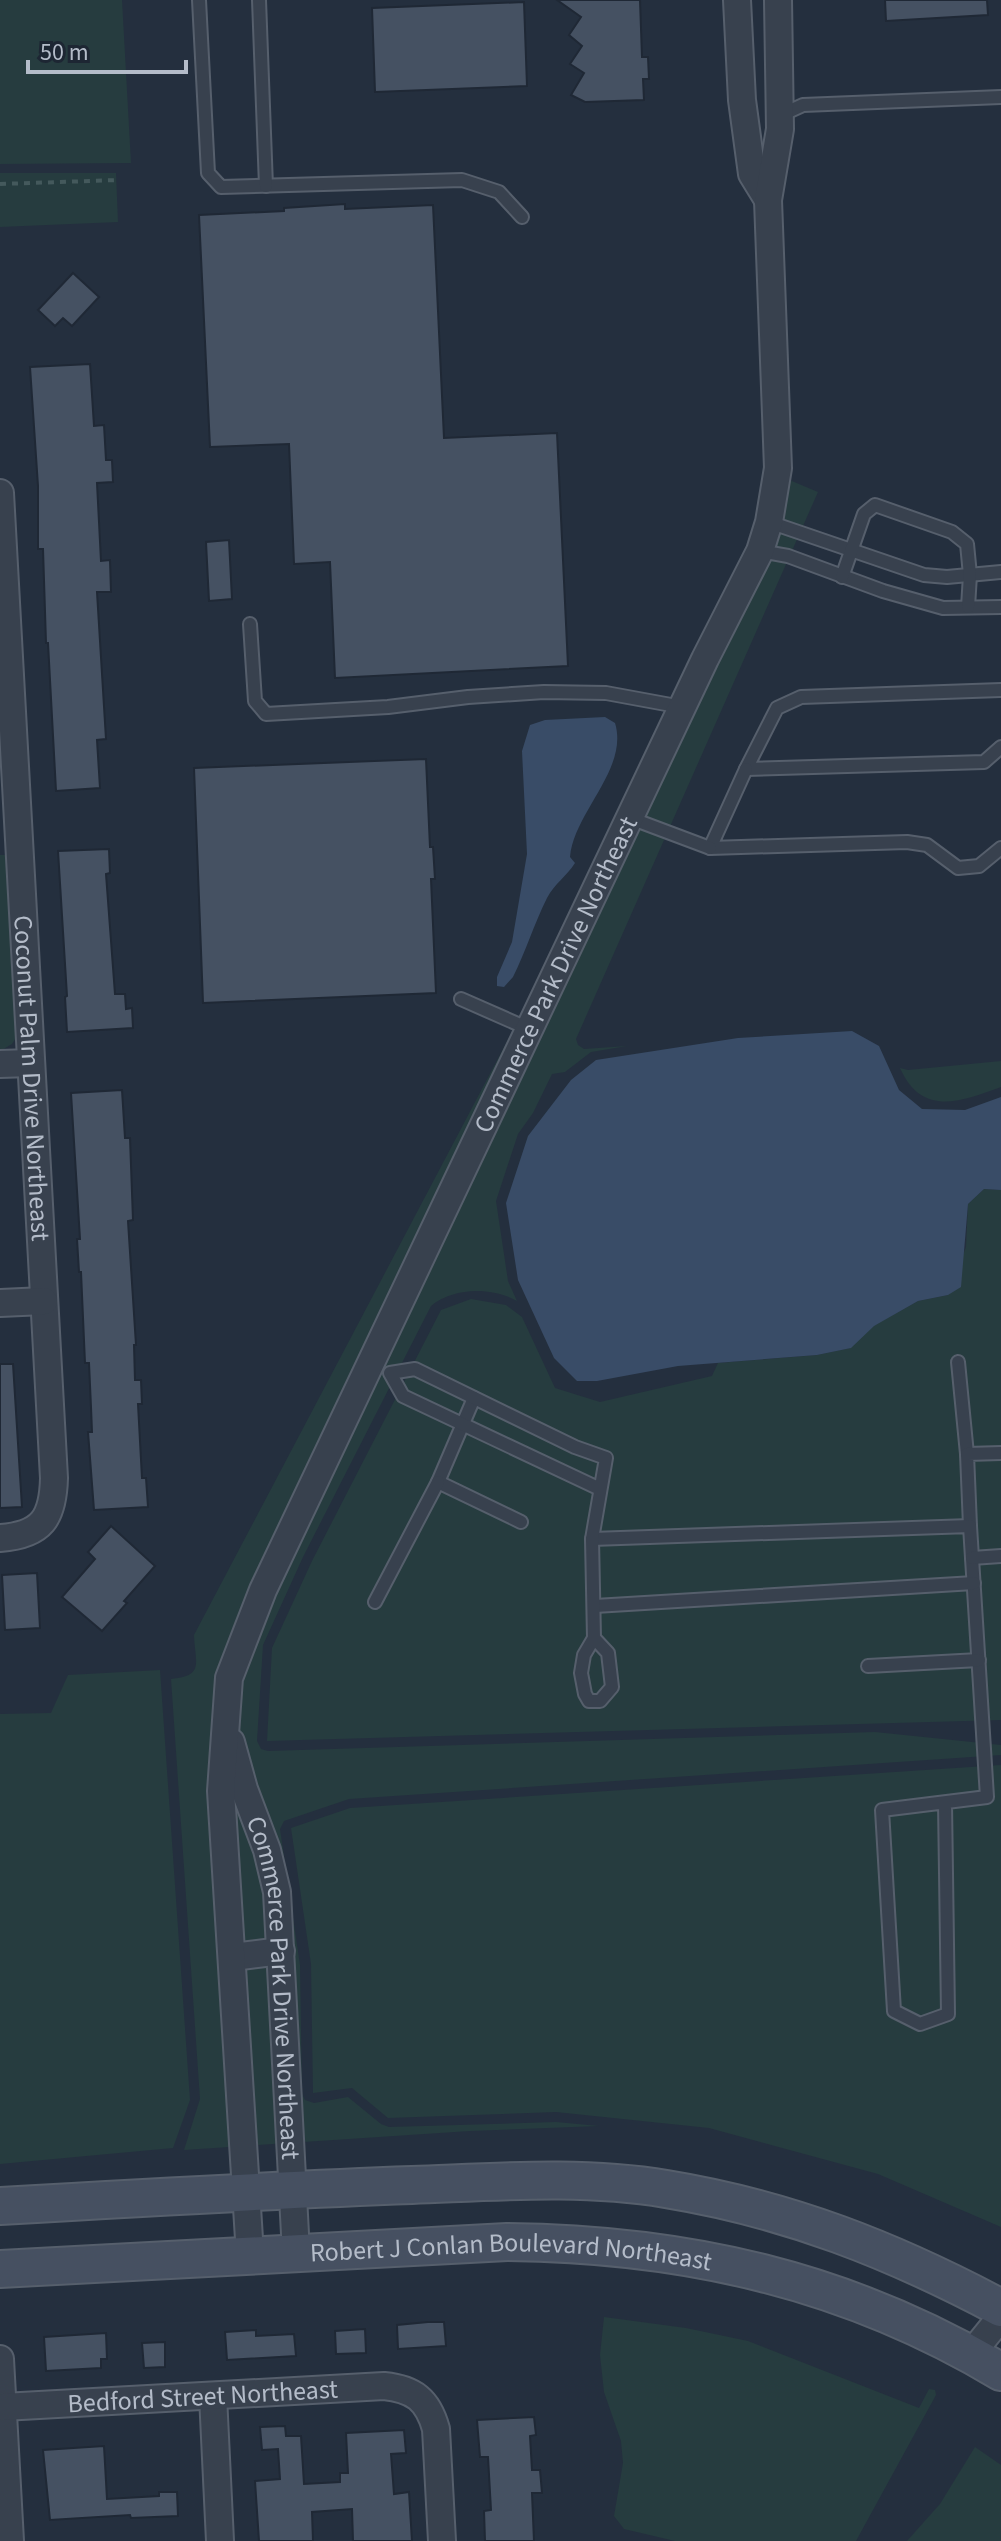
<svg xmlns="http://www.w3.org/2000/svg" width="1001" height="2541" viewBox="0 0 1001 2541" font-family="'Source Sans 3',sans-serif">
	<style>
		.green { fill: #263c3f }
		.water { fill: #394c67 }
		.building { fill: #455162; stroke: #1f2835; stroke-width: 2 }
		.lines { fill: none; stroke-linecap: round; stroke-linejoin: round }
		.lane-casing { stroke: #565f6c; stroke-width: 16 }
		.street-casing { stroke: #565f6c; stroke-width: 30 }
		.secondary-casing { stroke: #565f6c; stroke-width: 40 }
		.path { stroke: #44595c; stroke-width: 4; stroke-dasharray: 6 6; stroke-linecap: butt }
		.lane { stroke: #38414e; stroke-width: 12 }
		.street { stroke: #38414e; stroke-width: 26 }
		.secondary { stroke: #465061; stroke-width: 36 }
		.labels { text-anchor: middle; stroke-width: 8; stroke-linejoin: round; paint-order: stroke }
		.street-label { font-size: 26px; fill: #b4bcc9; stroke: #1d2633 }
	</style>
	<rect width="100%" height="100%" fill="#242f3e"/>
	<g class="green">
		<polygon points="0,0 122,0 131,163 0,164"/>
		<polygon points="0,173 116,173 118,222 0,227"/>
		<path d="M787,479L818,492L576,1039L578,1045L584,1049L627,1046L591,1052L565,1072L552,1074L533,1113L518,1134L496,1201L508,1281L517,1301C492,1287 454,1287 431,1306L303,1557L263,1645L257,1741L261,1749L268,1751L875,1732L1001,1745V1755L349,1799L284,1821L280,1829L300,1965L302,2094L305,2100L314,2103L348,2097L381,2124L389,2127L556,2122L599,2126L470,2131L184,2150L200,2099L171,1679C205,1676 195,1663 194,1635L733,613Z"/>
		<polygon points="0,855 8,855 21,1030 12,1044 0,1051"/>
		<path d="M1001,1061V1087C960,1102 922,1117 900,1068L908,1070Z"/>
		<polygon points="984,1189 1001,1190 1001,1720 267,1741 272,1648 312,1561 441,1310 471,1299 506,1305 522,1317 555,1388 600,1402 712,1376 718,1363 817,1355 850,1348 873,1326 918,1301 948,1295 966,1247 968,1204"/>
		<polygon points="160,1670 190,2100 173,2148 0,2164 0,1714 51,1713 68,1675"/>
		<polygon points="1001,1765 1001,2227 878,2174 709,2128 556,2112 388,2118 352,2088 313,2093 311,1964 291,1828 350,1808"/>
		<polygon points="604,2317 686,2328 748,2341 919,2408 929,2389 935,2390 936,2395 856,2541 675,2541 624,2529 614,2516 623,2463 621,2441 604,2392 600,2355"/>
		<polygon points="975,2447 1001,2465 1001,2541 907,2541 940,2504"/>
	</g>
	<g class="water">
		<path d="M605,717L615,723C629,769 574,812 570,857L575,863C566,877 555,883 547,898C534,924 526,951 513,977L504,987L497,986V977L512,942L527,854L522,751L530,725L545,720Z"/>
		<polygon points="852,1031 879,1046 899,1090 922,1109 965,1110 1001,1097 1001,1190 984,1189 968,1204 961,1287 948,1295 918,1301 874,1326 851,1348 817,1355 678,1366 597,1381 577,1381 554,1358 518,1280 506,1203 528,1136 571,1080 596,1060 738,1038"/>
	</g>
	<g class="building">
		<polygon points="557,0 640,0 642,57 648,57 649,79 643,79 644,100 585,102 571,95 584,73 570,64 582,46 569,35 581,17"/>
		<polygon points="885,0 987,0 988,15 886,21"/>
		<polygon points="524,2 527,86 375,92 372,8"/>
		<polygon points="345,204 345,209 433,205 444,438 557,433 568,666 335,678 330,562 294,564 289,444 210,447 199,215 284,211 284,208"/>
		<polygon points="73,273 99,297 72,326 63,318 55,326 38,310"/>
		<polygon points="90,364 94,426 104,425 106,460 112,460 113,482 97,483 101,561 110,560 111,592 97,592 106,739 97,740 100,788 56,791 48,643 46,643 43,549 38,549 38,486 30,367"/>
		<polygon points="229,540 232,599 209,601 206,542"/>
		<polygon points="426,759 430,847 433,847 435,879 431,879 436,993 203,1003 194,768"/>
		<polygon points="109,849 110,873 106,874 115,994 125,994 126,1009 132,1008 133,1028 67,1032 65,997 67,996 58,851"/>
		<polygon points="122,1090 125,1138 130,1138 133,1220 128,1221 136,1345 134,1345 135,1380 141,1380 142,1404 138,1404 142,1478 146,1478 148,1507 94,1510 88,1432 92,1432 91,1407 89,1363 85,1363 81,1272 79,1272 77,1239 80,1239 71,1093"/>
		<polygon points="0,1364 13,1364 22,1507 0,1508"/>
		<polygon points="111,1526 155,1566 124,1601 127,1603 102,1631 62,1597 95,1559 88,1552"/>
		<polygon points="37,1573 40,1628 5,1630 2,1575"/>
		<polygon points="428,2322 444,2322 446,2346 398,2349 397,2325"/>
		<polygon points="365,2329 366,2353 336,2354 335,2331"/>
		<polygon points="256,2330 256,2336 294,2334 296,2356 227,2360 225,2332"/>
		<polygon points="106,2333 107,2359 101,2359 101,2368 46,2371 44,2337"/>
		<polygon points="165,2342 165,2367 144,2368 142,2343"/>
		<polygon points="534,2417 536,2435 530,2436 532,2470 540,2470 542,2493 532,2493 534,2541 485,2541 484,2511 491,2510 488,2457 480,2457 477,2420"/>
		<polygon points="285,2426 286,2436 301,2436 304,2484 340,2482 340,2473 348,2473 346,2433 404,2430 406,2453 391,2454 394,2494 409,2492 412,2541 353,2541 352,2509 312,2512 313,2541 259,2541 255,2481 280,2479 278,2449 262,2450 260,2427"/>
		<polygon points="104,2446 107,2499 159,2496 159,2492 177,2492 178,2516 131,2518 130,2515 50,2520 43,2450"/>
	</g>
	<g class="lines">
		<g class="lane-casing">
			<g id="lane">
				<polyline points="199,0 208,173 221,187 462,180 499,192 522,217"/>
				<polyline points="259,0 266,186"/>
				<polyline points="779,116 803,105 1001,97"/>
				<polyline points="769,522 924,575 947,577 1001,572"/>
				<polyline points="760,551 788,556 883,591 943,608 1001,607"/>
				<polyline points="842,577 864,514 875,505 952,532 967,544 970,575 968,607"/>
				<polyline points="250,624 255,701 266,714 388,707 468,697 544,692 606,693 682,707"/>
				<polyline points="1001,690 801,697 777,708 746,769 984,762 1001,747"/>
				<polyline points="746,769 710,848 907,842 927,845 958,868 979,866 1001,848"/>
				<polyline points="630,818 710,848"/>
				<polyline points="461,999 529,1029"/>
				<polyline points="958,1362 967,1454"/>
				<polyline points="474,1398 438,1482 521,1522"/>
				<polyline points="970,1526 967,1454 1001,1453"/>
				<polyline points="592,1539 970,1526 987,1797 882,1810 894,2011 920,2024 948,2014 945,1803"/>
				<polyline points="972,1558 1001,1556"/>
				<polyline points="375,1602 438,1482"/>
				<polyline points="595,1606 974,1583"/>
				<polyline points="594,1638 608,1653 612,1687 600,1701 589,1701 585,1694 581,1673 584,1655 594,1638 592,1539 606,1458 575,1447 415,1369 390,1373 403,1396 600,1489"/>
				<polyline points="868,1666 979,1660"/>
			</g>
		</g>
		<g class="street-casing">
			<g id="street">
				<polyline points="737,0 742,100 752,174 768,200"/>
				<path id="s1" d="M0,493L54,1478C53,1518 42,1535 0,1538"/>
				<polyline points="0,1064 30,1063"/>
				<polyline points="0,1303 44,1301"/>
				<path id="s2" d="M231,1742L244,1789L267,1850L277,1892L296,2253"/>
				<polyline points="233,1957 281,1951"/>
				<path id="s3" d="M250,2255L221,1791L229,1678L263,1590L705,659L760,551L769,522L778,468L768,200L780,129L778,0"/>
				<polyline points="971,2354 1001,2317"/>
				<polyline points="0,2359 10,2541"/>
				<polyline points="213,2396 220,2541"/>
				<path id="s4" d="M3,2407L384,2386C414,2389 428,2400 436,2429L442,2541"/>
			</g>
		</g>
		<g class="secondary-casing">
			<g id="secondary">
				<path d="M0,2206C137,2198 274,2190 412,2185C496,2182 582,2175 666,2189C788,2209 892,2250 1001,2308"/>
				<path id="s5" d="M0,2269L507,2242C686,2244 847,2280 1001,2372"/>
			</g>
		</g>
		<polyline class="path" points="0,184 119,180"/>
		<use href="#lane" class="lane"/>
		<use href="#street" class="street"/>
		<use href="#secondary" class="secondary"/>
	</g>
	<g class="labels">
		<g class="street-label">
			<text dy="9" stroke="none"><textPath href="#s3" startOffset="1354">Commerce Park Drive Northeast</textPath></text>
			<text dy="9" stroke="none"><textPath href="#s1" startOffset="586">Coconut Palm Drive Northeast</textPath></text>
			<text dy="9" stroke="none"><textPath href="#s2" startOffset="252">Commerce Park Drive Northeast</textPath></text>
			<text dy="9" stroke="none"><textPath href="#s5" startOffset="512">Robert J Conlan Boulevard Northeast</textPath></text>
			<text dy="9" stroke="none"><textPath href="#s4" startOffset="200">Bedford Street Northeast</textPath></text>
		</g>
	</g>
	<path d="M28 60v12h158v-12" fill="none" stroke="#b4bcc9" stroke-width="4"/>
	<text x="40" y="60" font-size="24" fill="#b4bcc9" stroke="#1d2633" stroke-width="6" paint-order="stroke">50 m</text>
</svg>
